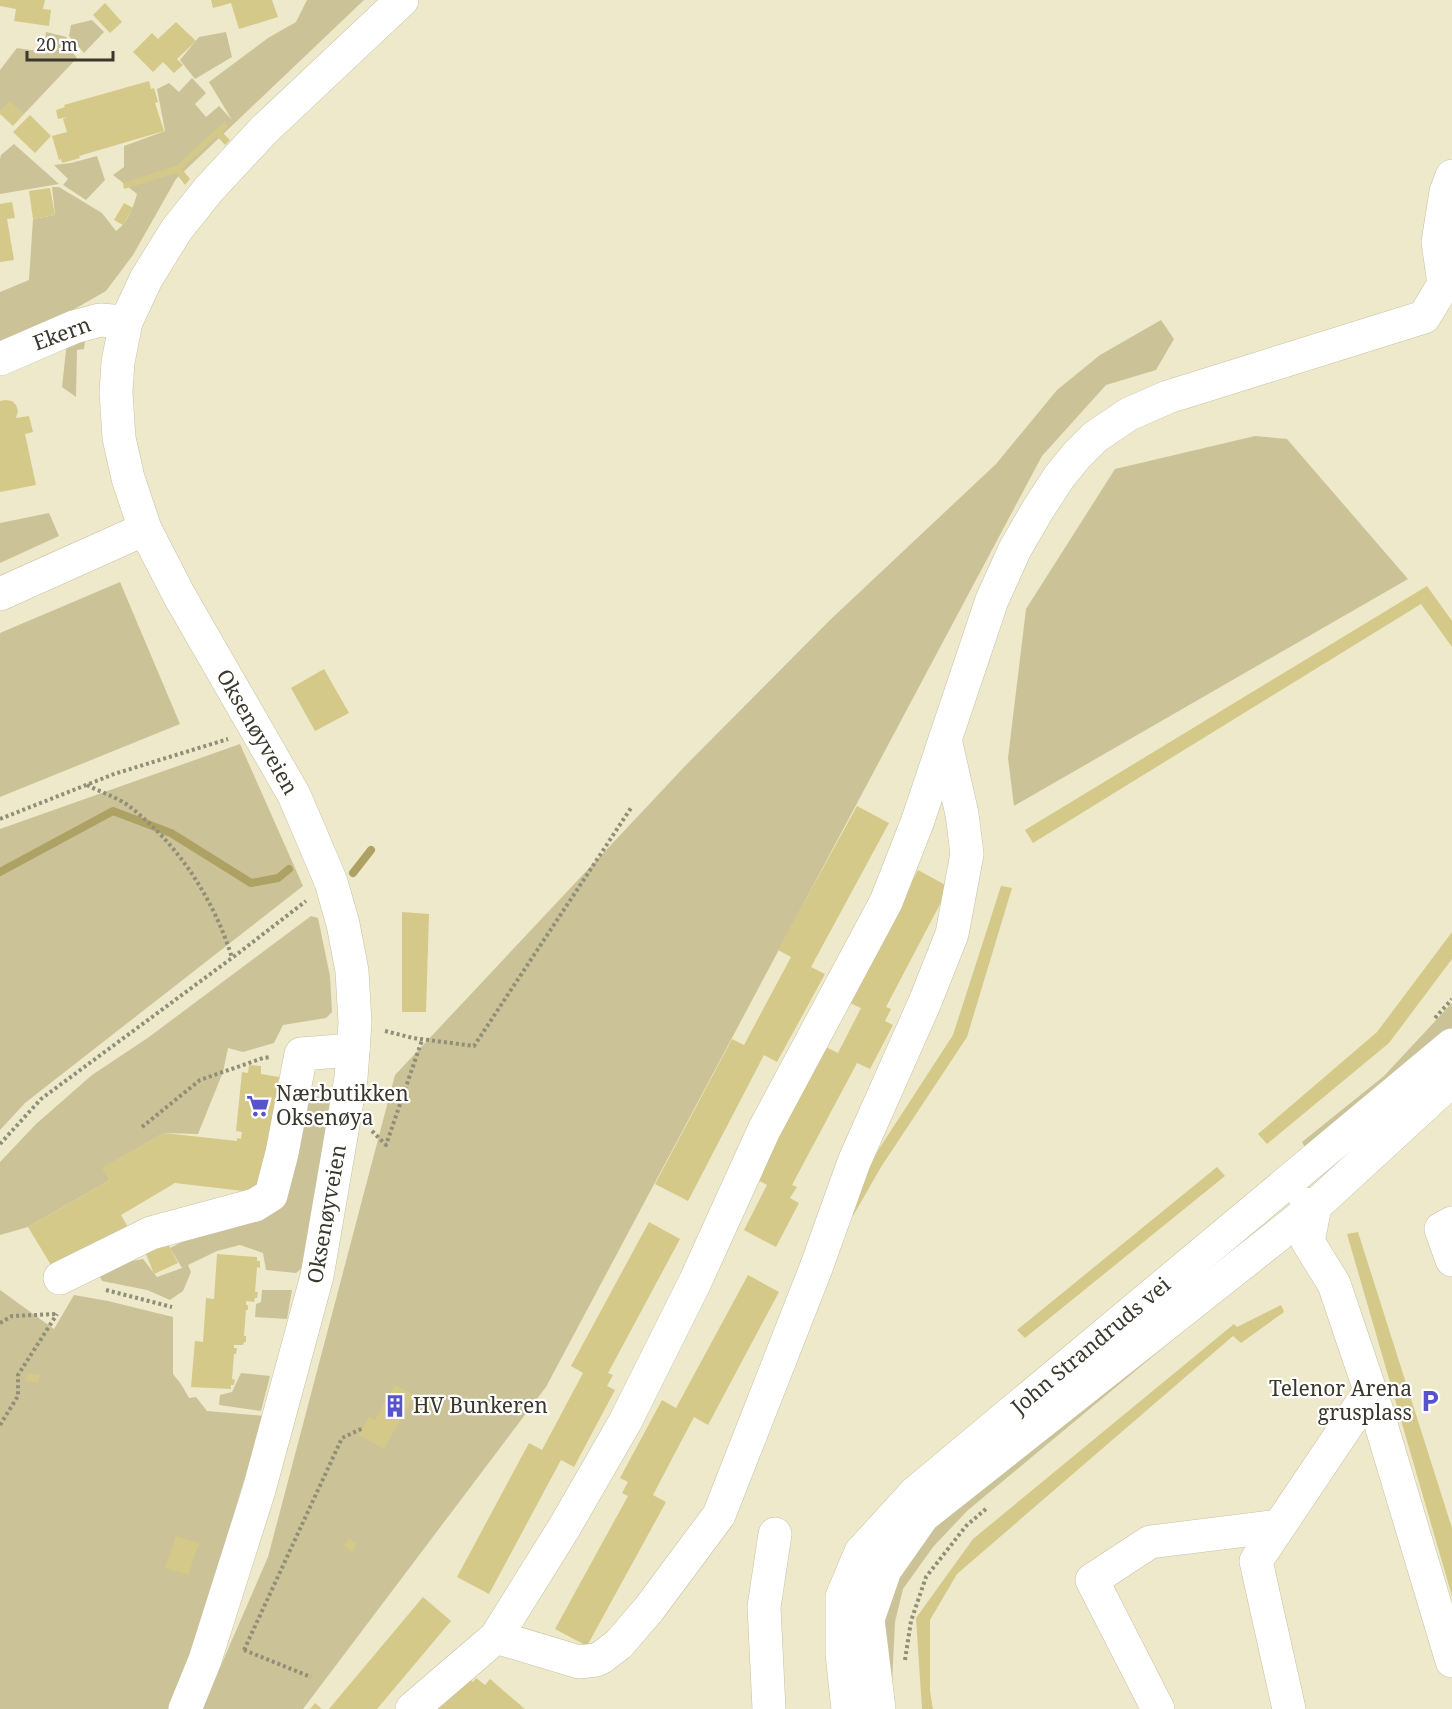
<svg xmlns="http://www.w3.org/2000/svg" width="1452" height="1709" viewBox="0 0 1452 1709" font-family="'Noto Serif',serif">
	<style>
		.green { fill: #cbc397 }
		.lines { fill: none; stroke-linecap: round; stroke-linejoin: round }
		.stream { stroke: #ada163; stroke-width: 8 }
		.building { fill: #d4c989 }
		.minor-casing { stroke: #c6c1a3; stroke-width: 34 }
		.path { stroke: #918e78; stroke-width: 4; stroke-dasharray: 3 3; stroke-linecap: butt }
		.minor { stroke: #fff; stroke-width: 33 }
		.labels { text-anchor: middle; stroke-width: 4.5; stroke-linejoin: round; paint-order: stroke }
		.street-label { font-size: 21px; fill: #3a382c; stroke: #fff }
		.poi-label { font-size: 21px; fill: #3a382c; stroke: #fff; text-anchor: start }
	</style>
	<rect width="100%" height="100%" fill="#eee9ca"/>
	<g class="green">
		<path d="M307,0H364L176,179L133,255L106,291L50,323L0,343V292L29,280L33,219L55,215L52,187H59L102,213L116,231C128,222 133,208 137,194L113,175L124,167V146L165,131L157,89L169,83L179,92L192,78L206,93L195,104L206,117L219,106L232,120L209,82L268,38L296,22Z"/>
		<polygon points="92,20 104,32 84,53 69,36 71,25"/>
		<polygon points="46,32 67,37 65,43 77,58 24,114 0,111 0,70 17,48 44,52"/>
		<polygon points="226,32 232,57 195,79 180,60 199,37"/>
		<polygon points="14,144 59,184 0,194 0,159 1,155"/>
		<polygon points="97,156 105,180 86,200 63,185 68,179 54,165 71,163"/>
		<polygon points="1161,320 1174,339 1156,370 1106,385 1042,456 546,1387 303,1709 202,1709 268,1557 395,1075 686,765 830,620 996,464 1057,390 1100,355"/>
		<polygon points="85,340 84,349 77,350 76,397 62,387 67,341"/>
		<polygon points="1255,436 1287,439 1408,579 1014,806 1008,758 1026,609 1115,469"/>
		<polygon points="49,513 59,536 0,563 0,523"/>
		<polygon points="120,582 180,724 0,797 0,633"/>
		<polygon points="240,744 303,886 25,1103 0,1130 0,829"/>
		<polygon points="311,916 318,918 330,976 332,1012 326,1018 283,1025 274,1043 243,1052 228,1048 223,1072 198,1134 164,1133 103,1168 110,1180 28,1227 0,1235 0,1162 36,1124 92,1075 149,1037"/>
		<polygon points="1452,1003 1452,1033 1309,1154 1302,1142 1384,1076"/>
		<polygon points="305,1095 333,1098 302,1268 296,1273 266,1270 263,1253 240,1245 217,1251 188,1265 191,1272 183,1291 170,1300 147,1290 102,1281 97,1270 130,1258 132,1261 143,1259 157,1277 182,1268 170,1248 186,1240 246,1215"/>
		<polygon points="0,1290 54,1329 74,1295 108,1301 173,1317 173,1374 181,1384 189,1398 196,1397 207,1411 265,1416 244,1480 176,1709 0,1709"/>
		<polygon points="262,1290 292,1290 287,1319 255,1317 256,1304 261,1302"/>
		<polygon points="1230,1292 967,1511 933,1547 903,1589 895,1622 892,1684 882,1624 895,1580 935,1525"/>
		<polygon points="241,1373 270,1376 261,1411 219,1405 220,1395 232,1392"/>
	</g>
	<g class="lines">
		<g class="stream">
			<polyline points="0,872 113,811 171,833 251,883 278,878 289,869"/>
			<polyline points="353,873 371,850"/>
		</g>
	</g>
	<g class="building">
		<polygon points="0,0 45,0 43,9 51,10 49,26 14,21 16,9 0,6"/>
		<polygon points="211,0 272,0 278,17 239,29 231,3 213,8"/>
		<polygon points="105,3 122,22 110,33 93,15"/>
		<polygon points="176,22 196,41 177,59 183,65 174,73 163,62 153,72 133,52 152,33 158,39"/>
		<polygon points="149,81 151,89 154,88 158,102 155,103 164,131 79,156 80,158 62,163 61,159 59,160 52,136 67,132 63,119 68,117 58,119 56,110 65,107 64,105"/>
		<polygon points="10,101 24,114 13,126 0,114 0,111"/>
		<polygon points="30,115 51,136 35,153 13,132"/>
		<polygon points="225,121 228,126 222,132 230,140 225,145 217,136 182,169 190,179 185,185 176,173 124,189 123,183 176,166"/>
		<polygon points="50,188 55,215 33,219 29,191"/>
		<polygon points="12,202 15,218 7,219 14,260 0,262 0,204"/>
		<polygon points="124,203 133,208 123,225 114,220"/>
		<polygon points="5,400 12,401 16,405 18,411 16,418 29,416 33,432 25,434 36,485 0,492 0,401"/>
		<polygon points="1427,586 1452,621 1452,647 1421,604 1033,843 1025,830"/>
		<polygon points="324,669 349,713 315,731 291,688"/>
		<polygon points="857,806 889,823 811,967 825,974 777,1062 764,1055 688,1201 655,1184 732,1039 744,1045 791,957 778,950"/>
		<polygon points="918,870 949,887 886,1007 891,1009 885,1021 893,1025 870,1069 857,1063 792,1185 797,1187 790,1198 799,1203 776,1247 744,1230 767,1185 754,1178 824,1046 838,1053 861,1008 848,1002"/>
		<polygon points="1001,886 1012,888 967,1037 881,1167 853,1216 843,1208 879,1149 953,1035"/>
		<polygon points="402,912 429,914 426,1012 402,1012"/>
		<polygon points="1452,932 1452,959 1389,1043 1267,1144 1258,1134 1377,1032"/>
		<polygon points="249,1065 261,1066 261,1074 279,1077 261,1193 175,1183 121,1215 128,1227 54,1270 28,1227 110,1180 102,1168 164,1133 237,1141 237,1138 241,1139 242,1132 236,1131 242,1072 248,1073"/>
		<polygon points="1217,1167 1225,1176 1025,1338 1017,1330"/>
		<polygon points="649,1222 680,1239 608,1373 613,1375 607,1386 615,1390 574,1467 561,1460 489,1594 457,1577 529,1443 542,1450 583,1373 571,1366"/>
		<polygon points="1358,1232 1452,1528 1452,1596 1347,1234"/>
		<polygon points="168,1244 178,1263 154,1274 146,1254"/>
		<polygon points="217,1254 257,1257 257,1261 260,1261 260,1268 257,1267 255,1292 258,1292 257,1298 255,1298 254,1302 246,1301 246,1305 248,1305 248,1310 246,1310 244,1336 246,1336 246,1342 244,1342 243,1345 234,1345 234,1348 237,1348 236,1354 234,1354 232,1379 235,1380 234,1385 231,1385 231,1389 191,1387 195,1341 203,1342 206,1298 214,1299"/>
		<polygon points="748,1275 779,1292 708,1425 694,1417 653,1495 666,1502 587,1646 555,1629 628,1496 622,1493 628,1482 620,1478 662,1400 676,1408"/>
		<polygon points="1281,1305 1284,1312 1241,1343 1233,1336 957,1574 930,1620 930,1691 933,1709 922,1709 916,1618 973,1539 1234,1324 1237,1327"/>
		<polygon points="28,1373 40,1375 38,1383 26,1381"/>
		<polygon points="395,1385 414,1395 384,1449 359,1435 369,1417 375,1420"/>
		<polygon points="176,1536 199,1543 188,1575 165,1568"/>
		<polygon points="349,1538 357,1544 352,1552 344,1546"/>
		<polygon points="423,1597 451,1621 377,1709 329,1709"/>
		<polygon points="460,1671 473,1682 476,1678 485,1685 490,1679 525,1709 428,1709"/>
		<polygon points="315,1703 322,1709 310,1709"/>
	</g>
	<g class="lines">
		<g class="minor-casing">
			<g id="minor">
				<polyline points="0,359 74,327 100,320 126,322"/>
				<polyline points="0,594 145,529"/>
				<polyline points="1306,1204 1315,1206 1308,1242 1334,1284 1376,1408 1452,1661"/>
				<polyline points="1452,1223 1441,1229 1452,1260"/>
				<polyline points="60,1278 151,1233 255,1205 271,1195 282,1153 301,1054 353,1050"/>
				<polyline points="496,1637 579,1662 596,1660 602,1657 619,1644 649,1609 719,1515 816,1268 854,1162 925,1002 952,934 967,854 962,814 945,739"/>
				<polyline points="185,1709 205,1660 259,1490 317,1276 351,1078 355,1023 352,971 343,924 331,882 312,837 294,795 179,595 145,529 128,478 119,438 116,392 118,362 126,322 146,279 177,229 209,189 264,130 402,0"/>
				<polyline points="412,1709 496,1637 564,1528 625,1422 695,1282 764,1130 886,902 917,823 992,600 1015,549 1037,511 1059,477 1077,455 1095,437 1129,414 1168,397 1424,317 1444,284 1438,242 1446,192 1452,176"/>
				<polyline points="769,1709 764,1607 775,1534"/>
				<polyline points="848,1709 842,1654 842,1597 861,1552 915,1493 1452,1045"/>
				<polyline points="879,1709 868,1619 885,1570 923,1516 1315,1206 1452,1080"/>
				<polyline points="1158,1709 1092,1580 1150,1542 1279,1526"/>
				<polyline points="1289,1709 1256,1561 1370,1391"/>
			</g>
		</g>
		<g class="path">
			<path d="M87,785C100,792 117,797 129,806C178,844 214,899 232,958"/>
			<polyline points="0,819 114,774 228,739"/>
			<polyline points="1435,1018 1452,999"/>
			<polyline points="385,1031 413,1038 474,1046 631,808"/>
			<polyline points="142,1127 200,1080 263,1058 271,1057"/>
			<polyline points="372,1131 386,1145 422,1040"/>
			<polyline points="0,1144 41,1099 236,955 306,901"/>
			<polyline points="106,1290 172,1307"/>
			<polyline points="0,1323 12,1316 57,1314"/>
			<polyline points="0,1425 18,1396 18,1375 57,1314"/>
			<polyline points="244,1650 342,1438 363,1428"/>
			<polyline points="244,1650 311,1677"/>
			<polyline points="905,1660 911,1621 926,1577 966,1526 987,1508"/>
		</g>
		<use href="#minor" class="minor"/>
	</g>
	<defs>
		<g id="supermarket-bare" transform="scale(1.8)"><path d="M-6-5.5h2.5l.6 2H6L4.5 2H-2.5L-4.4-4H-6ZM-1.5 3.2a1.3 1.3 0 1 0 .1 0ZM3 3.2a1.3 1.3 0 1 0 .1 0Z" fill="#5653cb" stroke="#fff" stroke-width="2.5" paint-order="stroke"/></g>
		<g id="parking-bare" transform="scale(1.8)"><path d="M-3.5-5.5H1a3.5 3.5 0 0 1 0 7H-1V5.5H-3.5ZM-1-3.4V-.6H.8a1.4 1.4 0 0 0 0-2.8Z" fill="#5653cb" stroke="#fff" stroke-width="2.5" paint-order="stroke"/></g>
		<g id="building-bare" transform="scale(1.8)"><path d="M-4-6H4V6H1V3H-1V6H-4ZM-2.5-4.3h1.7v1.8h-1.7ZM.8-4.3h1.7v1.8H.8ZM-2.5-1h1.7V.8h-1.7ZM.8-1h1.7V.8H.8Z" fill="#5653cb" stroke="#fff" stroke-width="2.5" paint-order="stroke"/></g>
	</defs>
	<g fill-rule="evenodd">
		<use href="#supermarket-bare" x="258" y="1106"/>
		<use href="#parking-bare" x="1430" y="1401"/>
		<use href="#building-bare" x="395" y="1406"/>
	</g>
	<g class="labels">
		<g class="street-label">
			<text transform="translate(62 334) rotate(-20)" y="7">Ekern</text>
			<text transform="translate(257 732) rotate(60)" y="7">Oksenøyveien</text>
			<text transform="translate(327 1214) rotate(-80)" y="7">Oksenøyveien</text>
			<text transform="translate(1091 1346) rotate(-40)" y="7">John Strandruds vei</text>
		</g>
		<g class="poi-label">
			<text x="276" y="1101">Nærbutikken<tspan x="276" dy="24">Oksenøya</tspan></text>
			<text x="1412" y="1396" text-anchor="end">Telenor Arena<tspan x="1412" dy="24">grusplass</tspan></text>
			<text x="413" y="1413">HV Bunkeren</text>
		</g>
	</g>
	<path d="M27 51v9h86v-9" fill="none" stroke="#3a382c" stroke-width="3"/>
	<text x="36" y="51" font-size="18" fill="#3a382c" stroke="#ffffff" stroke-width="4.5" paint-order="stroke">20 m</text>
</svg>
